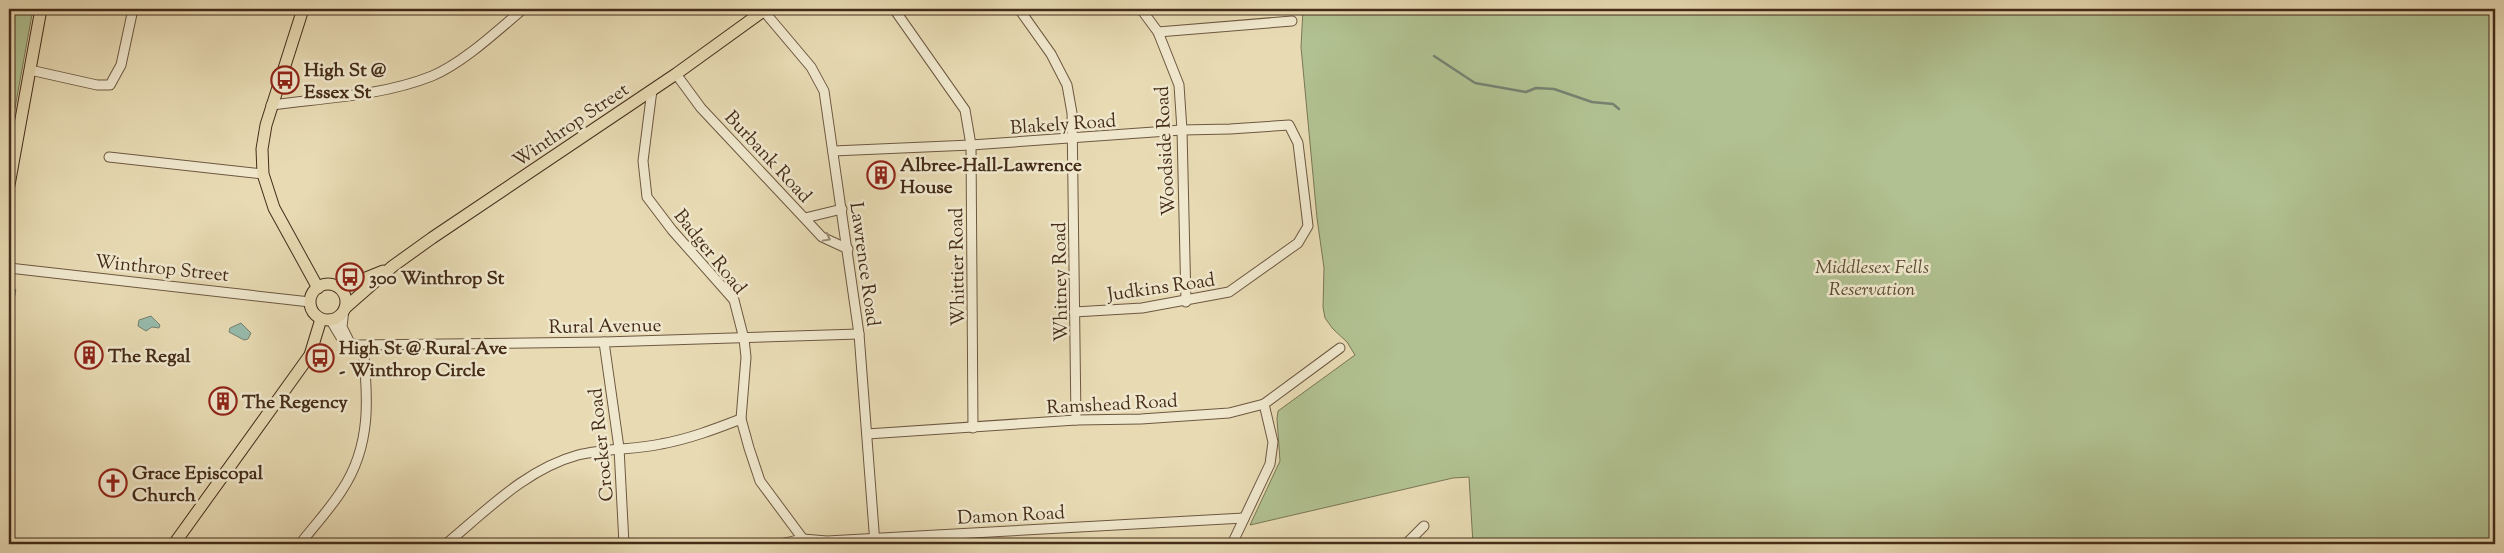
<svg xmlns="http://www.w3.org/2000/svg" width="2504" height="553" viewBox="0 0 2504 553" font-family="'Sorts Mill Goudy',serif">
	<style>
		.green { fill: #b1c191; stroke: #7a7655 }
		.water { fill: #97bbac; stroke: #768271 }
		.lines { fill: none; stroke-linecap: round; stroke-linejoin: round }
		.stream { stroke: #768271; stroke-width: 2.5 }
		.minor-casing { stroke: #6d5840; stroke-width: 11 }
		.major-casing { stroke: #442c19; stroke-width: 13 }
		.minor { stroke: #f0e8ce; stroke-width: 9 }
		.major { stroke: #e8dbb4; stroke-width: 11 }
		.oneway { stroke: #9a8a74 }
		.labels { text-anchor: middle; stroke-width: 5; stroke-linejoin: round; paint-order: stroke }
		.poi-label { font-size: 19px; font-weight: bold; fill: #442c19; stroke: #f0e8ce; text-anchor: start }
		.street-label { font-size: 19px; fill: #442c19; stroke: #f0e8ce }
		.park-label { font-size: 19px; font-style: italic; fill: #5a4a31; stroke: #f0e8ce }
	</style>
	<rect width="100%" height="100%" fill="#e8dbb4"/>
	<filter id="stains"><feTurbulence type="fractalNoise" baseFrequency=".004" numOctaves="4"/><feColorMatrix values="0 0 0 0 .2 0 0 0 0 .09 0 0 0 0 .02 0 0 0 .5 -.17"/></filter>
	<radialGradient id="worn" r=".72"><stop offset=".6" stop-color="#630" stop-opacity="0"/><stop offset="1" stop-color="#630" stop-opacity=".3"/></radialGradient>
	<g class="green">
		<polygon points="9,9 33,9 9,141"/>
		<polygon points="1303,9 2495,9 2495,544 1473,544 1469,477 1453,478 1250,525 1280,461 1277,419 1278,411 1355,355 1347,342 1333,329 1325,318 1323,307 1324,268 1317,218 1301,47"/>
	</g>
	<g class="water">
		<polygon points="151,316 160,325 159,328 152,327 146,331 138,326 139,320"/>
		<polygon points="241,323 251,333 248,339 244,340 229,332 230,328"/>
	</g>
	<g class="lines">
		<g class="stream">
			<polyline points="1434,56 1475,83 1526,92 1536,88 1554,89 1592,102 1613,104 1619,109"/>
			<polyline points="9,326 15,290"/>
		</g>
		<g class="minor-casing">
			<g id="minor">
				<polyline points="762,9 811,67 824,91 859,334 875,544"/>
				<polyline points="894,9 965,110 971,145 973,428"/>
				<polyline points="1019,9 1051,54 1067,85 1072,113 1076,420"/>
				<polyline points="1141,9 1158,32 1179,85 1182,130 1186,302"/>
				<polyline points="1158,32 1292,21"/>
				<polyline points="30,70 97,85 110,85 121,65 133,9"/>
				<polyline points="676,74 701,108 822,237 848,249"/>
				<polyline points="652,90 643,161 647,197 672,230 734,300 744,339 746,357 741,419 749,448 760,481 803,539"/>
				<path d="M271,105C324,98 382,96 432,76C463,63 497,31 523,9"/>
				<polyline points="833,151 971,145 1182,130 1230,129 1289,125 1298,143 1308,226 1298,243 1229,292 1142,308 1074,312"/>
				<polyline points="109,157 263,174"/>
				<polyline points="805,218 842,209"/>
				<polyline points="9,268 310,302"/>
				<polyline points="344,309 342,327 350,343"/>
				<polyline points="330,319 343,341 358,345 604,342 859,334"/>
				<polyline points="604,342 619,448 624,544"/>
				<polyline points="867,434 1076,420 1141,419 1229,413 1264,404 1340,348"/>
				<path d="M300,544C314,526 330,509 342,490C372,445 368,396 363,346"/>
				<path d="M446,544C486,511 526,469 578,455C605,448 634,450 661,444C689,439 715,429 741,419"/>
				<polyline points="780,544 803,539 827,541 1244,518"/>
				<polyline points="1232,544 1270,464 1273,442 1264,404"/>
				<polyline points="1406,544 1424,526"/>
			</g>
		</g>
		<g class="major-casing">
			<g id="major">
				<polyline points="303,9 266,125 262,149 263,174 274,208 318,288"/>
				<polyline points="9,185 41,9"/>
				<circle cx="328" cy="302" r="18"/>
				<polyline points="341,288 383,271"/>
				<polyline points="345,308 393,266 432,238 676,74 766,9"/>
				<polyline points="174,544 310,355 321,319"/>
			</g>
		</g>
		<use href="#minor" class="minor"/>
		<use href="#major" class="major"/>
	</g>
	<defs><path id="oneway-chevron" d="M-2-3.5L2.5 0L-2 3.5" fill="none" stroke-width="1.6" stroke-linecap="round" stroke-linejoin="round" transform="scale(1.25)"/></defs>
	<use class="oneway" href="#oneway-chevron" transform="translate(827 238) rotate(29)"/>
	<defs>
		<g id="bus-ring" transform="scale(1.4375)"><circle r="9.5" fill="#f0e8ce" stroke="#8f2418" stroke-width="1.5"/><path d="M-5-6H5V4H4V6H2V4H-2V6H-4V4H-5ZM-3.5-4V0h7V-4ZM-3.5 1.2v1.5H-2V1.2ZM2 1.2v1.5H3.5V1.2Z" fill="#8f2418"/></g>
		<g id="building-ring" transform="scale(1.4375)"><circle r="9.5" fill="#f0e8ce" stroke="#8f2418" stroke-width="1.5"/><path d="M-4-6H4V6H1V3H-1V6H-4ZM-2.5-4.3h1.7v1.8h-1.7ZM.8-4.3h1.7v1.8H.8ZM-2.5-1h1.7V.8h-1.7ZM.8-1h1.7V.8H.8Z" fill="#8f2418"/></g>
		<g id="church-ring" transform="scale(1.4375)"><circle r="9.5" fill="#f0e8ce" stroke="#8f2418" stroke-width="1.5"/><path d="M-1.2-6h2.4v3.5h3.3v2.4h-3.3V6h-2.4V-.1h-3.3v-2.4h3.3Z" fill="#8f2418"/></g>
	</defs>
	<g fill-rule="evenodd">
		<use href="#bus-ring" x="285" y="80"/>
		<use href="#building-ring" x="881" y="175"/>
		<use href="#bus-ring" x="350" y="277"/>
		<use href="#building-ring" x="89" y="355"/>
		<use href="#bus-ring" x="320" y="358"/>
		<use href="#building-ring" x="223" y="401"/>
		<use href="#church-ring" x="113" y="483"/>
	</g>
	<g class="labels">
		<g class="poi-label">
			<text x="304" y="76">High St @<tspan x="304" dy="22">Essex St</tspan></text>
			<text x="900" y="171">Albree-Hall-Lawrence<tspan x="900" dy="22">House</tspan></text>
			<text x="369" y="284">300 Winthrop St</text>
			<text x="339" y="354">High St @ Rural Ave<tspan x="339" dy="22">- Winthrop Circle</tspan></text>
			<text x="108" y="362">The Regal</text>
			<text x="242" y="408">The Regency</text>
			<text x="132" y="479">Grace Episcopal<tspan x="132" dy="22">Church</tspan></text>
		</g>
		<g class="street-label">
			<text transform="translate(1063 123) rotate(-4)" y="7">Blakely Road</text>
			<text transform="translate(570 124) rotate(-34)" y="7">Winthrop Street</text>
			<text transform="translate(1164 151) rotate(-93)" y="7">Woodside Road</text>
			<text transform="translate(769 156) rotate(47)" y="7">Burbank Road</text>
			<text transform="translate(711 251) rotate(51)" y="7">Badger Road</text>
			<text transform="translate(866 264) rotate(82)" y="7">Lawrence Road</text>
			<text transform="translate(162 267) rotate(6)" y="7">Winthrop Street</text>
			<text transform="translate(956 267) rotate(-91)" y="7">Whittier Road</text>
			<text transform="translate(1059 282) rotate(-91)" y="7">Whitney Road</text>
			<text transform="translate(1161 286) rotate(-8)" y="7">Judkins Road</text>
			<text transform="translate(605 325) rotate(-1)" y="7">Rural Avenue</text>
			<text transform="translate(1112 403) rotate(-3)" y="7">Ramshead Road</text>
			<text transform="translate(600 445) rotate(-96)" y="7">Crocker Road</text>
			<text transform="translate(1011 514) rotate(-3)" y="7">Damon Road</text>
		</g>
		<g class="park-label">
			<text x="1872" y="273">Middlesex Fells<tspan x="1872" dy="22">Reservation</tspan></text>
		</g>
	</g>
	<rect width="2504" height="553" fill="none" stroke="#e8dbb4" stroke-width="30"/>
	<rect x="10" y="10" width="2484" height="533" fill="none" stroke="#442c19" stroke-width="2.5"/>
	<rect x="15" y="15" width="2474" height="523" fill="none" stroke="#442c19"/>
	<rect width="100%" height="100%" filter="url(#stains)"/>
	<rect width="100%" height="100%" fill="url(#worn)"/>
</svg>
